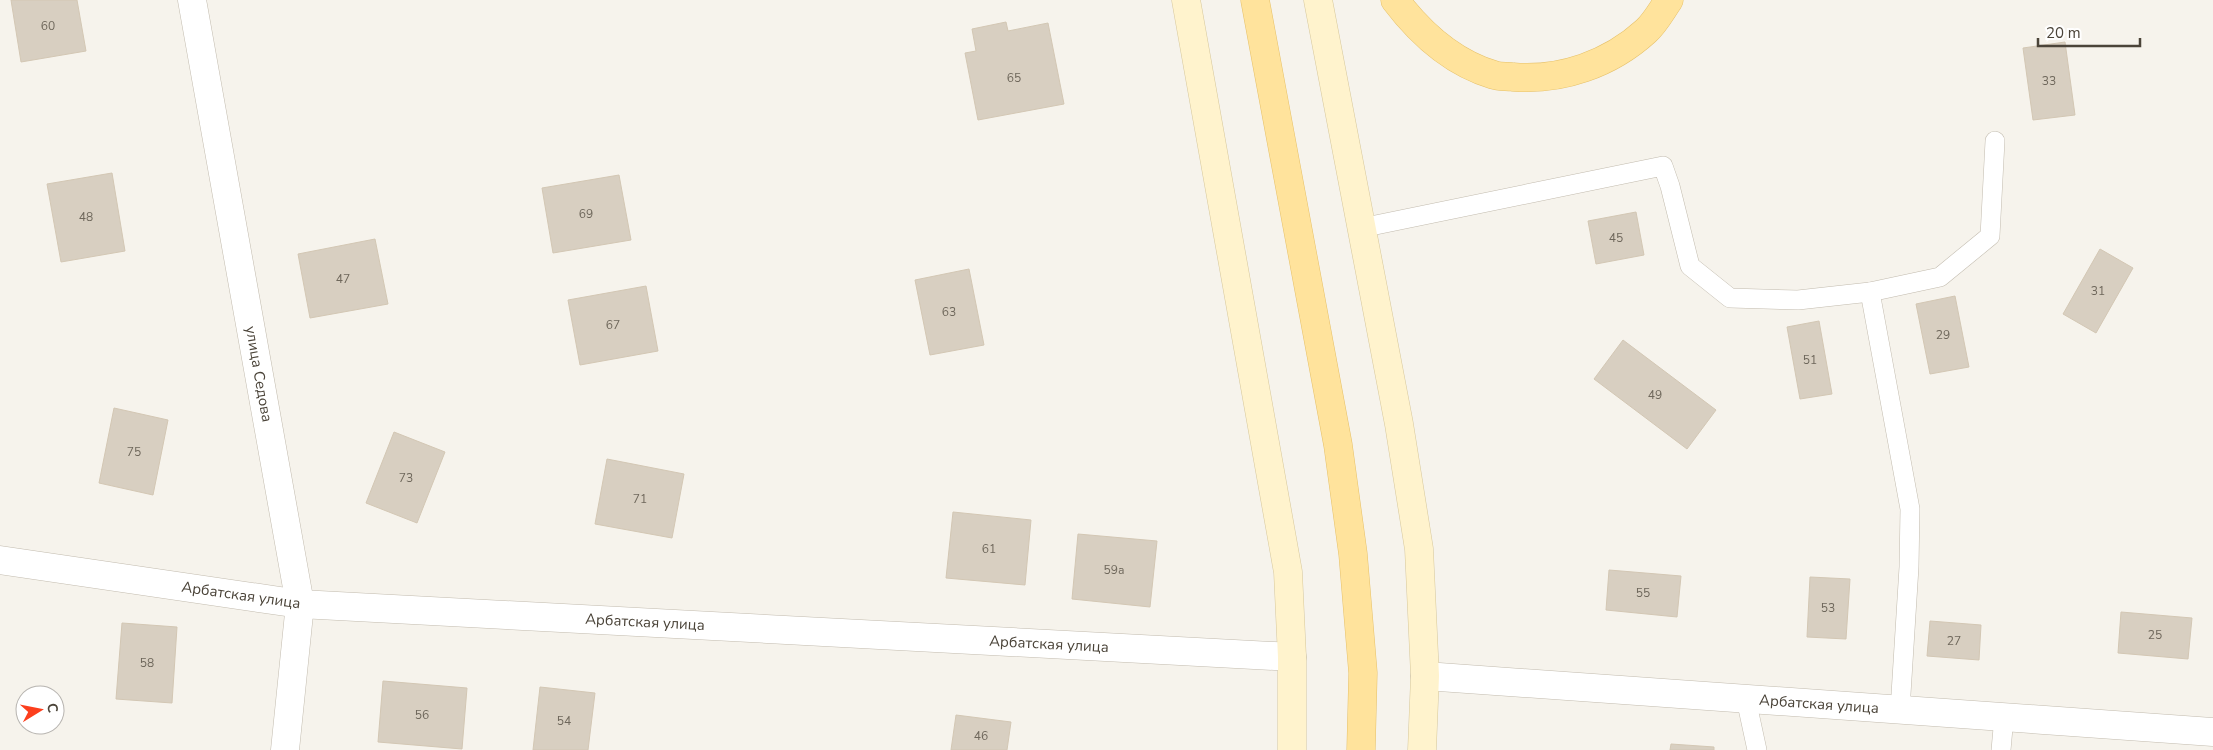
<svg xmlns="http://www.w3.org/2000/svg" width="2213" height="750" viewBox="0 0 2213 750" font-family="'Nunito Sans',sans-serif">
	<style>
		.building { fill: #d8cfc1; stroke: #d3c7b4 }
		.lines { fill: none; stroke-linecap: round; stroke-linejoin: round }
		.lane-casing { stroke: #c2bbae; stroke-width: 20 }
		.street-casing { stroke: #c2bbae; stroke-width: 29 }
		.secondary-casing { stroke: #d6c79b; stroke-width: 29 }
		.primary-casing { stroke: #e6c16a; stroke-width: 29 }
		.lane { stroke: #fff; stroke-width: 19 }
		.street { stroke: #fff; stroke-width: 28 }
		.secondary { stroke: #fff3cd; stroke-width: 28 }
		.primary { stroke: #ffe39c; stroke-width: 28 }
		.labels { text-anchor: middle; stroke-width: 4; stroke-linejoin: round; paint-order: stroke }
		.number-label { font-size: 12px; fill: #6e675b }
		.street-label { font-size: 15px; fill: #4b4439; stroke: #fff }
	</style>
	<rect width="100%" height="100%" fill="#f6f3ec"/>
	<g class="building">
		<polygon points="11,0 77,0 86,51 21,62"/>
		<polygon points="1006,22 1008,31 1048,23 1064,104 978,120 965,53 976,51 972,29"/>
		<polygon points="2065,42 2075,115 2033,120 2023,48"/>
		<polygon points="112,173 125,251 61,262 47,184"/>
		<polygon points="619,175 631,240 553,253 542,188"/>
		<polygon points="1636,212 1644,255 1596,264 1588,221"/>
		<polygon points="375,239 388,304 310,318 298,254"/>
		<polygon points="2100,249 2133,268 2096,333 2063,314"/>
		<polygon points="969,269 984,345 930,355 915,280"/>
		<polygon points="646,286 658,351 580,365 568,300"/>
		<polygon points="1955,296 1969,367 1930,374 1916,304"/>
		<polygon points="1819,321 1832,394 1800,399 1787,327"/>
		<polygon points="1623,340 1716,410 1687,449 1594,379"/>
		<polygon points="114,408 168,420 153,495 99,483"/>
		<polygon points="394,432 445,452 417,523 366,503"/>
		<polygon points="607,459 684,474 672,538 595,524"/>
		<polygon points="953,512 1031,520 1025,585 946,578"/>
		<polygon points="1078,534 1157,541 1150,607 1072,599"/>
		<polygon points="1609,570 1681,576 1677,617 1606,610"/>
		<polygon points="1810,577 1850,579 1846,639 1807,637"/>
		<polygon points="2121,612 2192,618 2188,659 2118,653"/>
		<polygon points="1930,621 1981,625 1979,660 1927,656"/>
		<polygon points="122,623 177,627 172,703 116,699"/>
		<polygon points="383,681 467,688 462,749 378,742"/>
		<polygon points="540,687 595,693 588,750 533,750"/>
		<polygon points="956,715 1011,722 1007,750 951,750"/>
		<polygon points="1671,744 1714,747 1714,750 1670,750"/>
	</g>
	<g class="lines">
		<g class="lane-casing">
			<g id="lane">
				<polyline points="1361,228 1663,166 1670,186 1690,266 1730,298 1798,300 1870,292 1910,509 1909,567 1900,710"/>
				<polyline points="1870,292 1940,277 1990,236 1995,141"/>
				<polyline points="1746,699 1757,750"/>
				<polyline points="2001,750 2004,717"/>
			</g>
		</g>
		<g class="street-casing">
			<g id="street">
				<polyline points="192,0 300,604 285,750"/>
				<polyline points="0,560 300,604 1292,657"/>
				<polyline points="1425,676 2213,732"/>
			</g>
		</g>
		<g class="secondary-casing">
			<g id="secondary">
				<polyline points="1186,0 1288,572 1292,657 1292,750"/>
				<polyline points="1318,0 1399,424 1419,549 1425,676 1422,750"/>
			</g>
		</g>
		<g class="primary-casing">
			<g id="primary">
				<polyline points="1255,0 1338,445 1353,554 1363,673 1361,750"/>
				<path d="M1395,0C1420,33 1453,63 1494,75C1500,77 1507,76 1513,77C1561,81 1610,64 1646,31C1655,23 1662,10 1669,0"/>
			</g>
		</g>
		<use href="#lane" class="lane"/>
		<use href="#street" class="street"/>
		<use href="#secondary" class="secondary"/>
		<use href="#primary" class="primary"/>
	</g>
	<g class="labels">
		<g class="number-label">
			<text x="48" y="30">60</text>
			<text x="1014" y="82">65</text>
			<text x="2049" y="85">33</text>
			<text x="586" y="218">69</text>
			<text x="86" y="221">48</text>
			<text x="1616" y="242">45</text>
			<text x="343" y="283">47</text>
			<text x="2098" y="295">31</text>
			<text x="949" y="316">63</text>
			<text x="613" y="329">67</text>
			<text x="1943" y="339">29</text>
			<text x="1810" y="364">51</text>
			<text x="1655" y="399">49</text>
			<text x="134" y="456">75</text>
			<text x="406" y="482">73</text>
			<text x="640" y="503">71</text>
			<text x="989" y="553">61</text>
			<text x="1114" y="574">59а</text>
			<text x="1643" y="597">55</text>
			<text x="1828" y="612">53</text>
			<text x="2155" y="639">25</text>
			<text x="1954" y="645">27</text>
			<text x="147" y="667">58</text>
			<text x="422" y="719">56</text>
			<text x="564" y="725">54</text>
			<text x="981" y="740">46</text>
		</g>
		<g class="street-label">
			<text transform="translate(259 374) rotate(80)" y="5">улица Седова</text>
			<text transform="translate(241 595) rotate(8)" y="5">Арбатская улица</text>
			<text transform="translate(645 622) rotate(3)" y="5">Арбатская улица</text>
			<text transform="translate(1049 644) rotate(3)" y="5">Арбатская улица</text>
			<text transform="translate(1819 704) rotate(4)" y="5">Арбатская улица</text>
		</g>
	</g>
	<g transform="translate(40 710) rotate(80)"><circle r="24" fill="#ffffff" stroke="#b7b4b0"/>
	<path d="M0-4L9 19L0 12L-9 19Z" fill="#fc3f1d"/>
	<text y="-8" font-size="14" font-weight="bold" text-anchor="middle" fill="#4b4439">С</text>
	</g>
	<path d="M2038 38v8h102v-8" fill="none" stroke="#4b4439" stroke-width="2.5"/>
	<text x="2046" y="38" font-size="15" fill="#4b4439" stroke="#ffffff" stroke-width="4" paint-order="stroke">20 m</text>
</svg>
